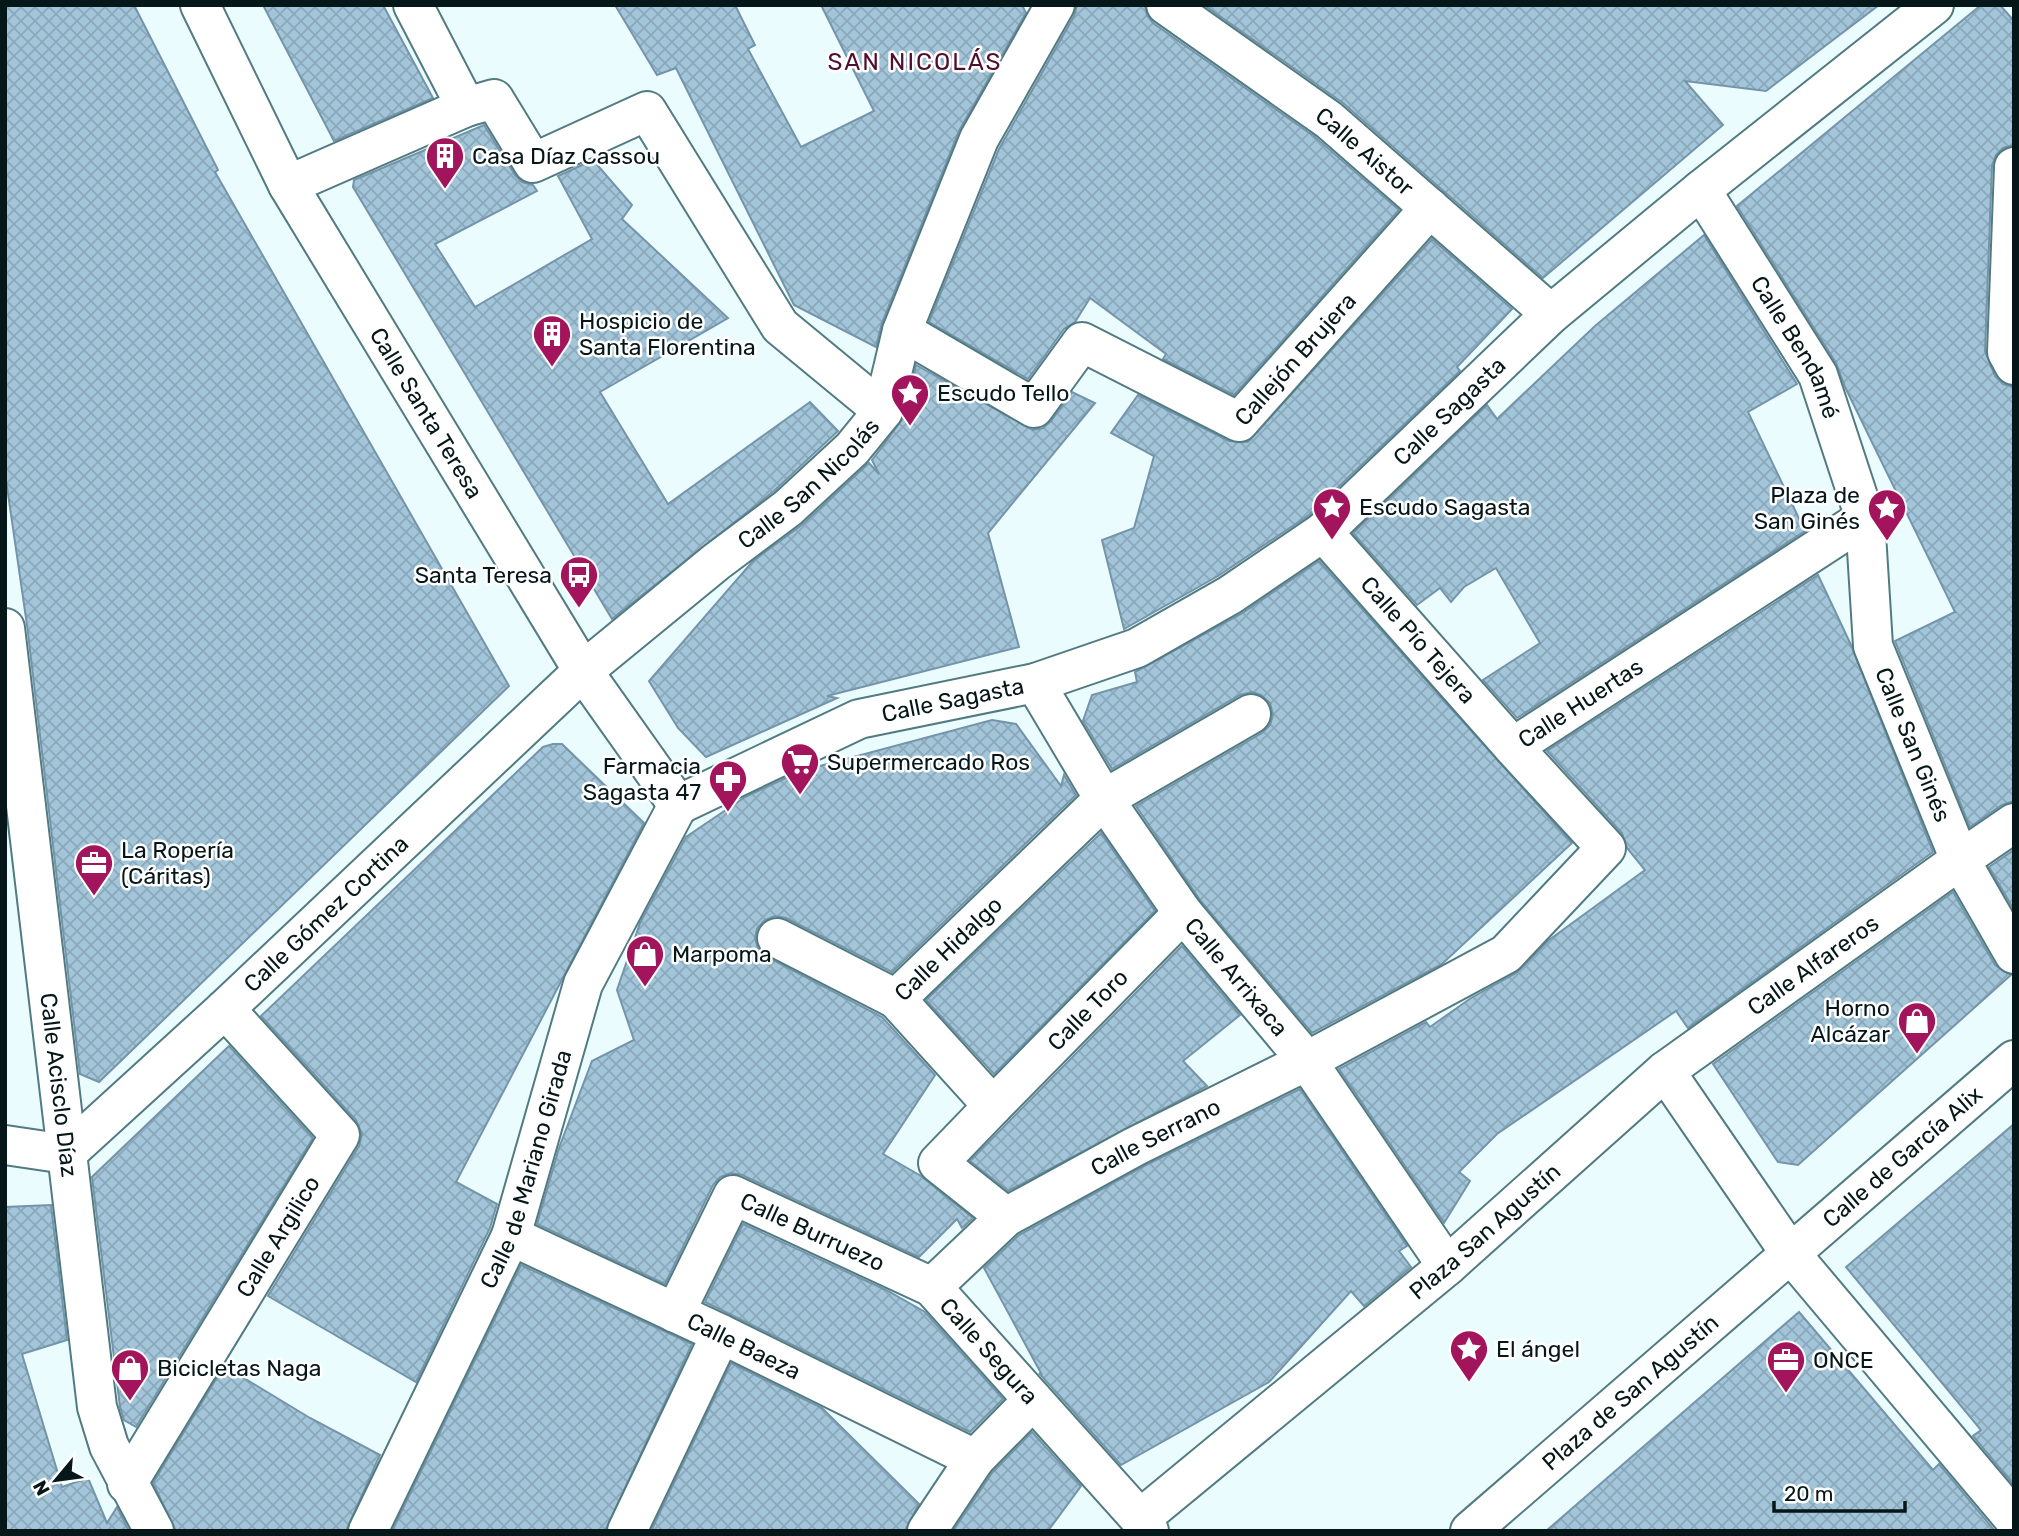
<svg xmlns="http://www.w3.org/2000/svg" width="2019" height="1536" viewBox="0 0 2019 1536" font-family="Rubik,sans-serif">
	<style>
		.building { fill: url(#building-cross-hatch); stroke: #7494a9; stroke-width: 2 }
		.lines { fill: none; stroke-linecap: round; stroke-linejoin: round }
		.pedestrian-casing { stroke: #517b81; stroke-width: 42 }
		.minor-casing { stroke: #517b81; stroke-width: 42 }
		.secondary-casing { stroke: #517b81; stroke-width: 42 }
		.pedestrian { stroke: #fff; stroke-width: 38 }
		.minor { stroke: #fff; stroke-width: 38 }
		.secondary { stroke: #fff; stroke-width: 38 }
		.labels { text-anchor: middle; stroke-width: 5; stroke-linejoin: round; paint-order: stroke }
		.street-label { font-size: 23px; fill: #061719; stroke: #fff }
		.poi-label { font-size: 23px; fill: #061719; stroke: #fff; text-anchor: start }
		.neighbourhood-label { font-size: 24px; letter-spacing: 2px; fill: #500e2c; stroke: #fff }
	</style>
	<defs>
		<pattern id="building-cross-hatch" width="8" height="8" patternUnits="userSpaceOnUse" patternTransform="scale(1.75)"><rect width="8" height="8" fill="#a3c5da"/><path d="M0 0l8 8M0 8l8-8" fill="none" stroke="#8ba8ba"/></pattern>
	</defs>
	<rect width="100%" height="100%" fill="#eafcfe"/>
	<g class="building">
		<polygon points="5,5 134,5 218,170 215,172 509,686 99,1082 80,1074 27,625 5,473"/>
		<polygon points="263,5 383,5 433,98 334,141"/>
		<polygon points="615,5 735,5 755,45 748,49 801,147 874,111 821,5 1022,5 1026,13 959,131 882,323 876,347 794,305 676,68 657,75"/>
		<polygon points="1077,5 1145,5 1147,15 1153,23 1315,137 1399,210 1234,395 1163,359 1166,354 1090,298 1075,322 1064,329 1028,379 929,322 999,149 1074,16"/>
		<polygon points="1204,5 1879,5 1766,91 1685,81 1723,125 1543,278 1343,103"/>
		<polygon points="1981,5 2000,5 2014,21 2014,145 2003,148 1996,155 1992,166 1985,351 1995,376 2003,384 2014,387 2014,801 2002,805 1970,827 1895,641 1955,612 1845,387 1836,363 1737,206"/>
		<polygon points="484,125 515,175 522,182 533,185 537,191 435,244 475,307 592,239 558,176 593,160 632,205 622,219 728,318 600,392 668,504 810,402 838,431 774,491 612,619 353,187 354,180"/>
		<polygon points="1704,235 1797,384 1748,412 1805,531 1517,718 1483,680 1540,643 1496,568 1464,587 1451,602 1440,588 1417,605 1353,533 1487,405 1497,419 1595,326"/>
		<polygon points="1432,239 1512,309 1457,367 1460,371 1309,515 1218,576 1124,629 1102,540 1134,528 1154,456 1111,433 1138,395 1229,441 1248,442"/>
		<polygon points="916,365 1033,430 1043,428 1051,421 1072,392 1095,403 988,533 1019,647 827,696 837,698 706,757 678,728 649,681 753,561 803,524 869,463 879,474 872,460 904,417"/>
		<polygon points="1319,561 1572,843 1442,964 1312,1033 1200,900 1136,806 1262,733 1270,725 1273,715 1270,703 1261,695 1252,692 1240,695 1112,769 1083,721 1092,695 1137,682 1135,672 1241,614"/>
		<polygon points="1818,575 1851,645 1933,852 1688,1028 1676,1011 1497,1134 1459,1172 1470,1181 1444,1223 1339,1069 1426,1022 1430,1027 1471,998 1516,973 1549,940 1645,870 1627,848 1622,833 1547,751"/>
		<polygon points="992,720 1016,724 1061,786 1064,775 1076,795 892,972 786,918 775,916 765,920 757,929 755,938 758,949 767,957 882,1017 935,1075 883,1154 921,1176 973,1218 962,1228 957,1219 919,1257 742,1175 731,1173 720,1177 713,1185 665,1284 537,1224 559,1148 592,1061 634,1040 617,990 640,923 686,837 745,797 801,771"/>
		<polygon points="553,744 562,744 644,823 456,1182 497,1204 490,1228 416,1382 268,1296 359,1146 362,1134 356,1120 261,1016 543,747"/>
		<polygon points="1101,833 1155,911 994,1074 926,1000"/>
		<polygon points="2014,850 2014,910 1989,867"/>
		<polygon points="1953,892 1995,965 2011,975 1798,1165 1778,1162 1713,1064"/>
		<polygon points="1182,946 1240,1015 1183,1061 1207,1086 1008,1191 970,1161"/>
		<polygon points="229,1046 313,1138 136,1427 124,1420 120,1407 92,1177"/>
		<polygon points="1300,1089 1407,1246 1399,1251 1411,1267 1364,1306 1351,1291 1269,1382 1121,1465 1039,1373 1042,1375 984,1268 1019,1235 1144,1166"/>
		<polygon points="2014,1124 2014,1485 1973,1436 1981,1430 1846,1267"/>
		<polygon points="51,1205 67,1340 22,1354 62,1487 88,1478 107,1523 117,1507 129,1531 5,1531 5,1207"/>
		<polygon points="743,1224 886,1290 925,1312 1003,1399 970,1432 705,1302"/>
		<polygon points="521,1265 692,1344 605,1531 392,1531"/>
		<polygon points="1799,1312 1933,1470 1939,1464 1995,1531 1546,1531"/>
		<polygon points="731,1363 822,1408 919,1504 905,1531 651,1531"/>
		<polygon points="224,1366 310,1418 380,1455 346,1531 176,1531 153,1483"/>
		<polygon points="1032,1432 1081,1486 1048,1531 953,1531 992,1473"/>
	</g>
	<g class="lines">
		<g class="pedestrian-casing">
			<g id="pedestrian">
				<polyline points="288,185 466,107 494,99 533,163 647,111 780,326 883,411"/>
				<path id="s1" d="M902,331L1034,408L1082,342L1239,422L1430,208"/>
				<path id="s2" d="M1323,532L1513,747"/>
				<polyline points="1104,799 1251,714"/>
				<polyline points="1960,860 2014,823"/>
				<polyline points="777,938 896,999"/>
				<path id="s3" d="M993,1106L1183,913"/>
				<polyline points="511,1236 721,1334 627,1531"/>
				<path id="s4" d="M675,1313L733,1195L932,1287"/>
			</g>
		</g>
		<g class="minor-casing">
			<g id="minor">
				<path id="s5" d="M200,5L288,185L583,671L678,805"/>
				<polyline points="413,5 466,107"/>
				<path id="s6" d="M1166,5L1329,120L1551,314"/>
				<polyline points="2014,167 2007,352 2014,365"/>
				<path id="s7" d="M1701,190L1818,375L1865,518L1873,646L1960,860L2014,954"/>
				<path id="s8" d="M5,628L97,1407L109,1446L154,1531"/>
				<path id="s9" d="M1035,683L1104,799L1183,913L1307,1061L1447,1266"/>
				<path id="s10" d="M678,805L859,719L1035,683L1137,648L1230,595L1323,532L1551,314L1701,190L1934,5"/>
				<path id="s11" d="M1665,1071L1960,860"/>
				<polyline points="5,1145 66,1154"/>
				<path id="s12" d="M66,1154L225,1009L583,671L716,562L788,508L852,449L883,411L902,331L979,139L1055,5"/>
				<path id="s13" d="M1006,1217L938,1163L993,1106L896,999L1104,799"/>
				<polyline points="721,1334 975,1459"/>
				<path id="s14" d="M127,1484L340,1135L225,1009"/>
				<path id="s15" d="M1140,1519L932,1287L1006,1217L1134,1147L1307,1061L1506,954L1606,848L1513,747L1865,518"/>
				<path id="s16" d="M368,1531L511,1236L583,984L678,805"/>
				<polyline points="927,1531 975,1459 1033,1400"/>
				<path id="s17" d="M1149,1531L1140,1519L1447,1266L1665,1071L1790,1253L2014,1519"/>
			</g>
		</g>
		<g class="secondary-casing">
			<g id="secondary">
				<path id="s18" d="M1470,1531L2014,1060"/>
			</g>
		</g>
		<use href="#pedestrian" class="pedestrian"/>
		<use href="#minor" class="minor"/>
		<use href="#secondary" class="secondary"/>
	</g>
	<defs>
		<g id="building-pin" transform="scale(2.0125)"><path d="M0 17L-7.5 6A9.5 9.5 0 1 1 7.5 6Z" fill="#a2155c" stroke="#fff"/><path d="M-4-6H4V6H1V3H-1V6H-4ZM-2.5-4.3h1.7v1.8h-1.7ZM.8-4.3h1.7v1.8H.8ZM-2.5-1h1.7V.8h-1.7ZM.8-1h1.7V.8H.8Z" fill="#fff"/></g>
		<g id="sight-pin" transform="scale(2.0125)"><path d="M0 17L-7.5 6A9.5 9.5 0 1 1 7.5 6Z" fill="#a2155c" stroke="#fff"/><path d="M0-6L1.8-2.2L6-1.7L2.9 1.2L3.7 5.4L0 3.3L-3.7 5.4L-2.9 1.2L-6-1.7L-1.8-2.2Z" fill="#fff"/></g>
		<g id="bus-pin" transform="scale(2.0125)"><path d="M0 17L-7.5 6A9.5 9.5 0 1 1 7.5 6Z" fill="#a2155c" stroke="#fff"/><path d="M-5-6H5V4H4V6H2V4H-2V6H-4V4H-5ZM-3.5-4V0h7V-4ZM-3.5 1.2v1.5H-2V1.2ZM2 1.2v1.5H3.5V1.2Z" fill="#fff"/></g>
		<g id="supermarket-pin" transform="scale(2.0125)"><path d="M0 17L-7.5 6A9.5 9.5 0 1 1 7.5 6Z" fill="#a2155c" stroke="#fff"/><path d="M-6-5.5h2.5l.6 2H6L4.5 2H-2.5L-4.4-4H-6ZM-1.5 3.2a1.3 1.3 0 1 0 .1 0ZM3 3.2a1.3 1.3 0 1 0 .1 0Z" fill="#fff"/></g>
		<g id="pharmacy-pin" transform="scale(2.0125)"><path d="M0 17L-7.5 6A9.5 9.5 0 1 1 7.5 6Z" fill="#a2155c" stroke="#fff"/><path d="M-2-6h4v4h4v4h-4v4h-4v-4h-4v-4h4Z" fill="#fff"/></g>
		<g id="office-pin" transform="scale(2.0125)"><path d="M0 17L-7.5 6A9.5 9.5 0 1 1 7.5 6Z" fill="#a2155c" stroke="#fff"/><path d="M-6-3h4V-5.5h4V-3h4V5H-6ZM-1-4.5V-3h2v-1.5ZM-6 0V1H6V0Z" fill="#fff"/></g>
		<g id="shop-pin" transform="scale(2.0125)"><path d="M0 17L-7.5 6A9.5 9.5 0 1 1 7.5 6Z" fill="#a2155c" stroke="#fff"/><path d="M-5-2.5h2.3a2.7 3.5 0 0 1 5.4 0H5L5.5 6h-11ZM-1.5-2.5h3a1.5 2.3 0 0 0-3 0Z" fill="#fff"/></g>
	</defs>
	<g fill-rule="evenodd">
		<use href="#building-pin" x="445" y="156"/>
		<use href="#building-pin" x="552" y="334"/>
		<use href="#sight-pin" x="910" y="393"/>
		<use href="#sight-pin" x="1332" y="507"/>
		<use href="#sight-pin" x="1887" y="508"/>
		<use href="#bus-pin" x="579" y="575"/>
		<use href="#supermarket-pin" x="800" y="762"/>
		<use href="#pharmacy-pin" x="728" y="779"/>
		<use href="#office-pin" x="94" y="863"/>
		<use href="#shop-pin" x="645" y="954"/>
		<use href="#shop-pin" x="1917" y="1021"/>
		<use href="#sight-pin" x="1469" y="1349"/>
		<use href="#office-pin" x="1786" y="1360"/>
		<use href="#shop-pin" x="130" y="1368"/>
	</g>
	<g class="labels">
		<g class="street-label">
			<text dy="8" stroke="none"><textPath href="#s6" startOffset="247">Calle Aistor</textPath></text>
			<text dy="8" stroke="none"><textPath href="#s7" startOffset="184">Calle Bendamé</textPath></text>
			<text dy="8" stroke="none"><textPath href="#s1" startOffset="495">Callejón Brujera</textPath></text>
			<text dy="8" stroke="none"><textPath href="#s10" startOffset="882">Calle Sagasta</textPath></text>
			<text dy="8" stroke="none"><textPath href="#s5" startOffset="467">Calle Santa Teresa</textPath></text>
			<text dy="8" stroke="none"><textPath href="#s12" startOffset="1001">Calle San Nicolás</textPath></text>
			<text dy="8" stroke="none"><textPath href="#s2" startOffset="144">Calle Pío Tejera</textPath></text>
			<text dy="8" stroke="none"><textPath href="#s10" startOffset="296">Calle Sagasta</textPath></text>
			<text dy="8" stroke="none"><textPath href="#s15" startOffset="1342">Calle Huertas</textPath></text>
			<text dy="8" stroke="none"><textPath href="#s7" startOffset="604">Calle San Ginés</textPath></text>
			<text dy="8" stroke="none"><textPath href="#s12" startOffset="354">Calle Gómez Cortina</textPath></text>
			<text dy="8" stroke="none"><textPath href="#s13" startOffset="383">Calle Hidalgo</textPath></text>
			<text dy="8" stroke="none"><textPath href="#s11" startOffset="182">Calle Alfareros</textPath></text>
			<text dy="8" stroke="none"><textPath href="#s9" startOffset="357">Calle Arrixaca</textPath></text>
			<text dy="8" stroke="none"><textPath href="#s3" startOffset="135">Calle Toro</textPath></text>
			<text dy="8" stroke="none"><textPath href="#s8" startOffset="460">Calle Acisclo Díaz</textPath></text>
			<text dy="8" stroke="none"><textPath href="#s15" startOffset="583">Calle Serrano</textPath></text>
			<text dy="8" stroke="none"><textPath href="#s18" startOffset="572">Calle de García Alix</textPath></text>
			<text dy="8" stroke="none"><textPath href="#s16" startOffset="396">Calle de Mariano Girada</textPath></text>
			<text dy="8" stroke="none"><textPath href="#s17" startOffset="464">Plaza San Agustín</textPath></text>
			<text dy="8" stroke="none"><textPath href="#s4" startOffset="219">Calle Burruezo</textPath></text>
			<text dy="8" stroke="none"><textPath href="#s14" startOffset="290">Calle Argilico</textPath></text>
			<text transform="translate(744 1346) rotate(26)" y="8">Calle Baeza</text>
			<text transform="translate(989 1351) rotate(48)" y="8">Calle Segura</text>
			<text dy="8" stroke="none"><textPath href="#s18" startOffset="212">Plaza de San Agustín</textPath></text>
		</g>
		<g class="poi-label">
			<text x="472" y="164">Casa Díaz Cassou</text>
			<text x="579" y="329">Hospicio de<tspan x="579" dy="26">Santa Florentina</tspan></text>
			<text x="937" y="401">Escudo Tello</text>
			<text x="1860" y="503" text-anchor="end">Plaza de<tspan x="1860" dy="26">San Ginés</tspan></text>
			<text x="1359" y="515">Escudo Sagasta</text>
			<text x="552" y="583" text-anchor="end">Santa Teresa</text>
			<text x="827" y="770">Supermercado Ros</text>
			<text x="701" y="774" text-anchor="end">Farmacia<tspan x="701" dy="26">Sagasta 47</tspan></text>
			<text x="121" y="858">La Ropería<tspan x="121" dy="26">(Cáritas)</tspan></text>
			<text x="672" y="962">Marpoma</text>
			<text x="1890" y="1016" text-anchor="end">Horno<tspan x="1890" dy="26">Alcázar</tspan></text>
			<text x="1496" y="1357">El ángel</text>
			<text x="1813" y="1368">ONCE</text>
			<text x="157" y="1376">Bicicletas Naga</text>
		</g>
		<g class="neighbourhood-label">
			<text x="915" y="70">SAN NICOLÁS</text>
		</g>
	</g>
	<rect width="2019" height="1536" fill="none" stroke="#061719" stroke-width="14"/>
	<g transform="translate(56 1480) rotate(241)" stroke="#ffffff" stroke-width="5" paint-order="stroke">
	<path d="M0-5L12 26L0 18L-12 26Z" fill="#061719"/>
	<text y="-10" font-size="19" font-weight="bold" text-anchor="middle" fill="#061719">N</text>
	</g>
	<path d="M1774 1501v10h131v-10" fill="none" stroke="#061719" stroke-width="3.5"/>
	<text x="1784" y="1501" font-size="21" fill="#061719" stroke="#ffffff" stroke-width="5" paint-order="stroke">20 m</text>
</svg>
